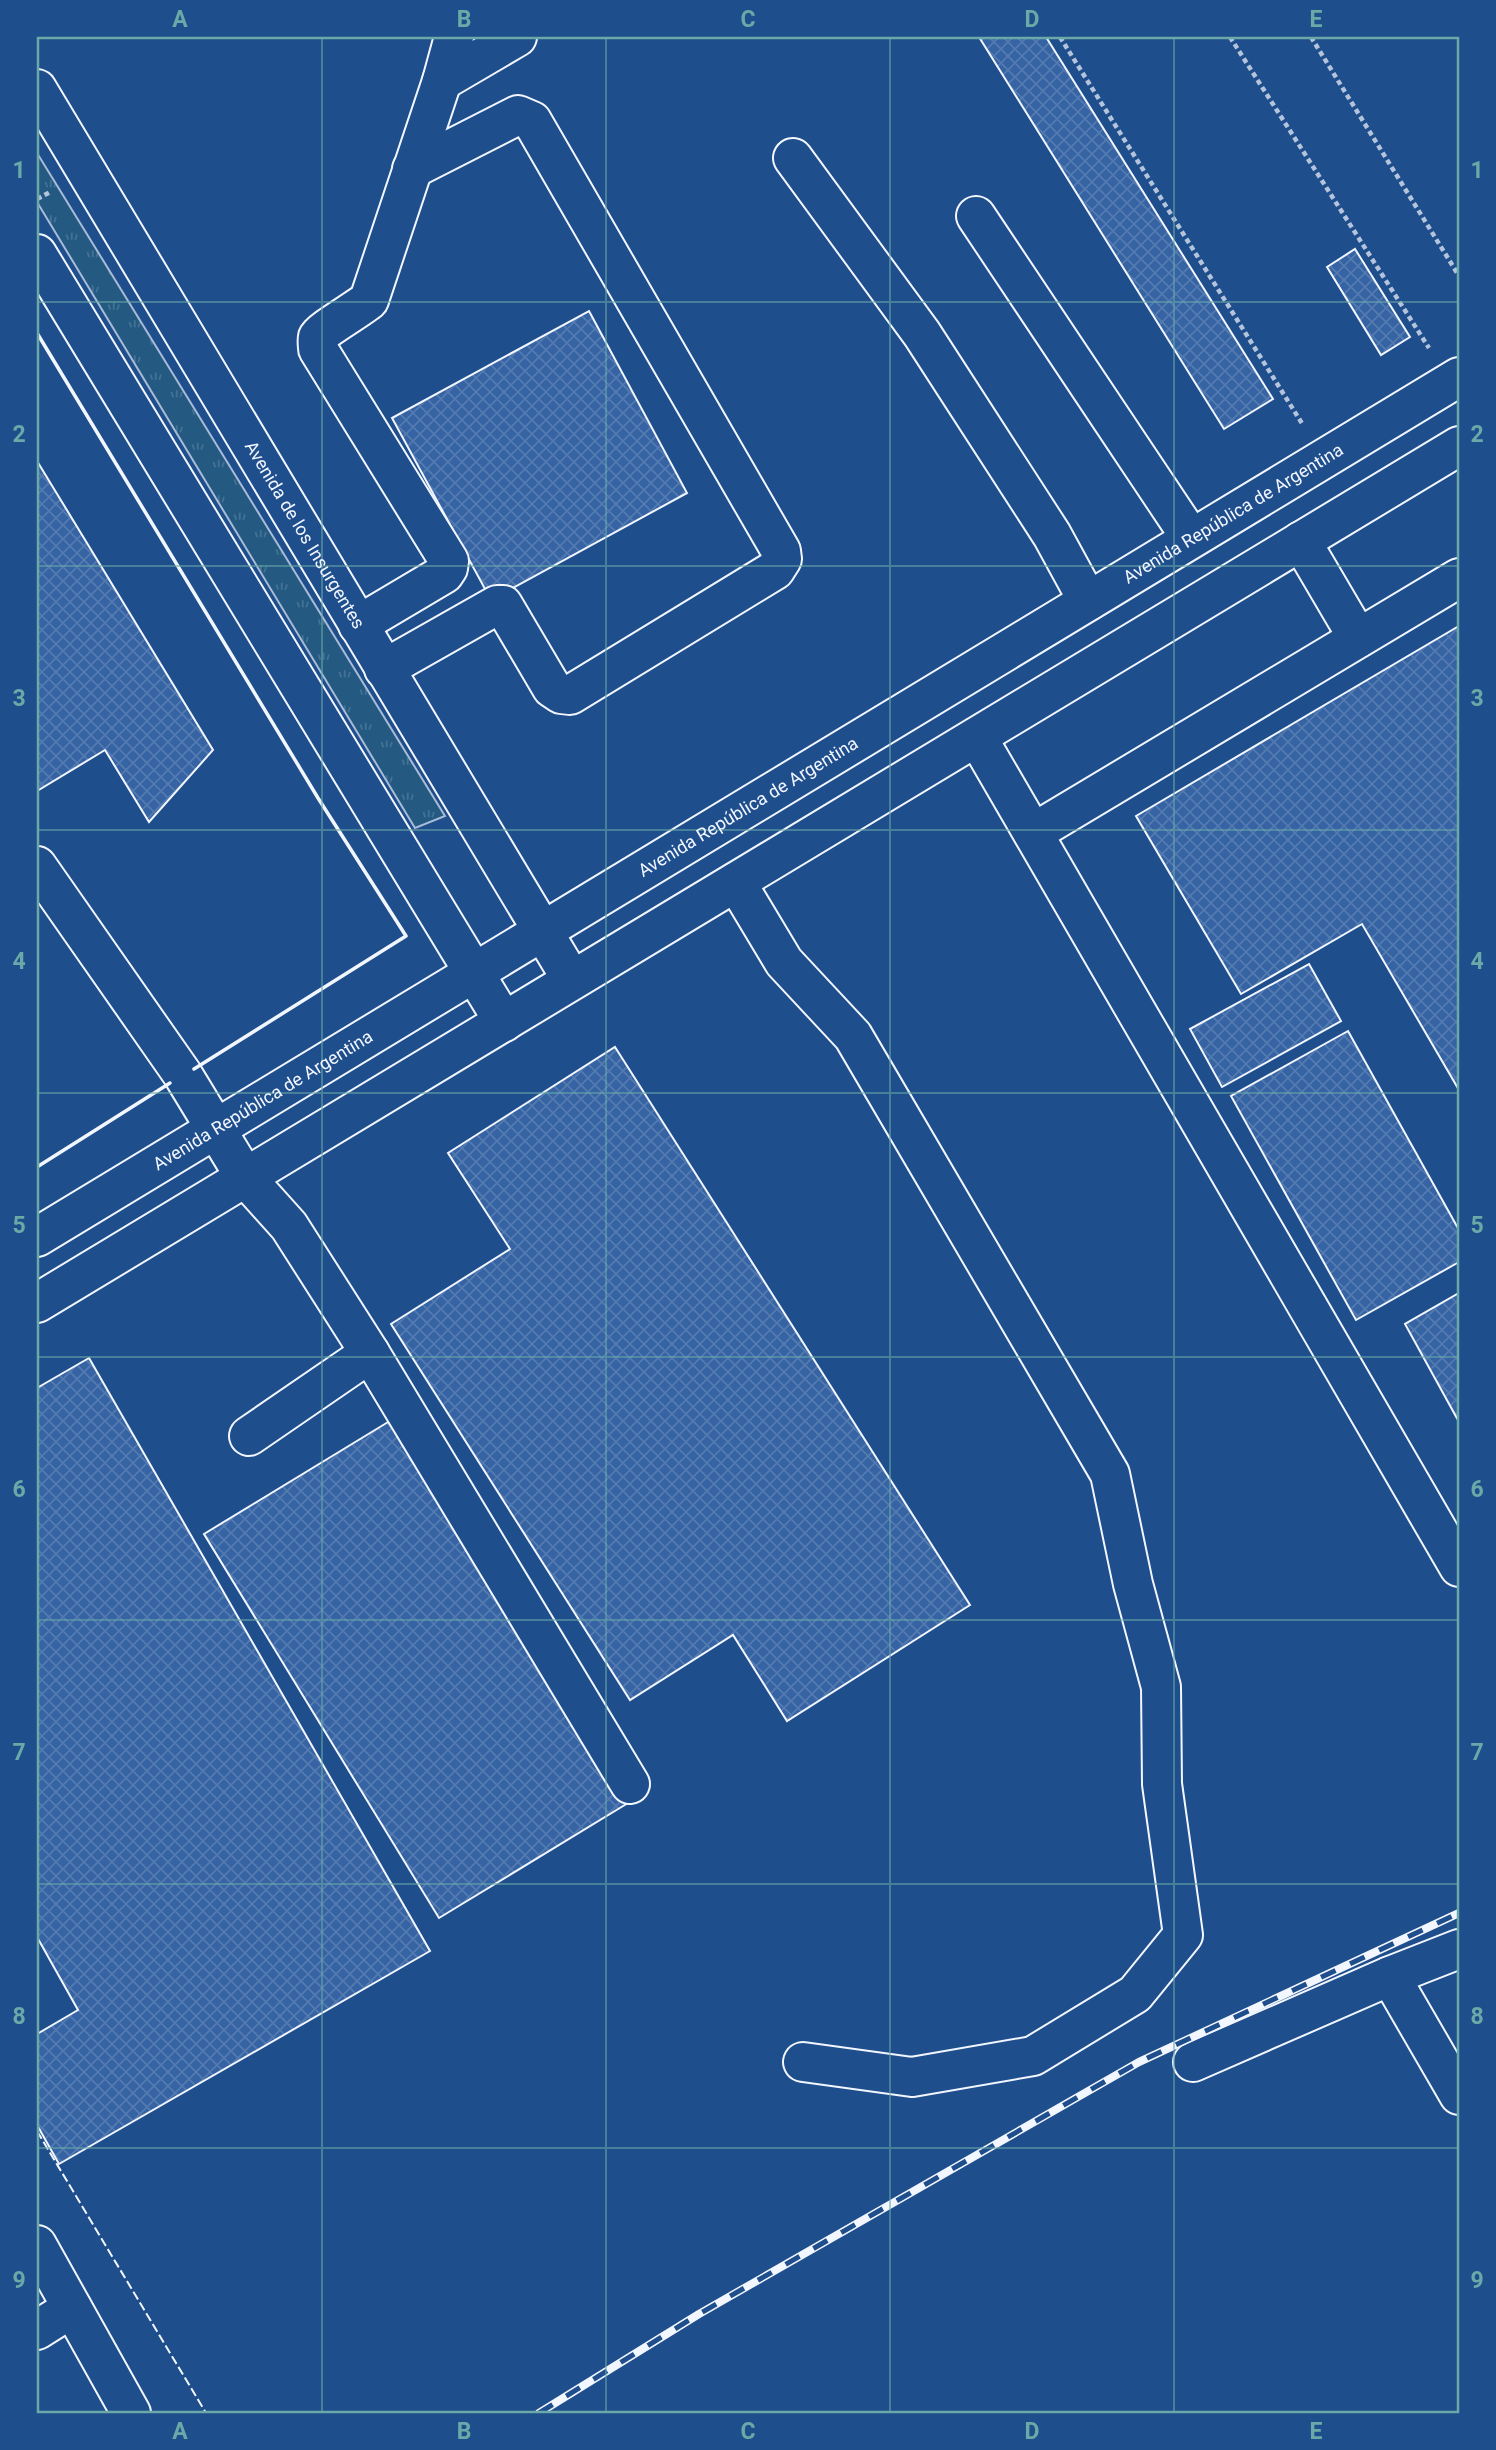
<svg xmlns="http://www.w3.org/2000/svg" width="1496" height="2450" viewBox="0 0 1496 2450" font-family="Roboto,sans-serif">
	<style>
		.grass { fill: url(#grass-tufts); stroke: #a8bbd7; stroke-width: 2 }
		.building { fill: url(#building-cross-hatch); stroke: #f2f6ff; stroke-width: 2 }
		.lines { fill: none; stroke-linecap: round; stroke-linejoin: round }
		.minor-casing { stroke: #f2f6ff; stroke-width: 42 }
		.major-casing { stroke: #f2f6ff; stroke-width: 42 }
		.path { stroke: #b3c4dc; stroke-width: 4.5; stroke-dasharray: 5 3.5; stroke-linecap: butt }
		.minor { stroke: #1f4e8c; stroke-width: 38 }
		.major { stroke: #1f4e8c; stroke-width: 38 }
		.rail-casing { stroke: #f2f6ff; stroke-width: 8 }
		.rail { stroke: #1f4e8c; stroke-width: 5; stroke-dasharray: 16; stroke-linecap: butt }
		.fence { stroke: #f2f6ff; stroke-width: 2; stroke-dasharray: 9 3.5; stroke-linecap: butt }
		.wall { stroke: #f2f6ff; stroke-width: 3.5 }
		.grid { fill: none; stroke: #6aa9a8; stroke-width: 2; stroke-opacity: 0.55 }
		.labels { text-anchor: middle; stroke-width: 5; stroke-linejoin: round; paint-order: stroke }
		.street-label { font-size: 18px; fill: #f2f6ff; stroke: #1f4e8c }
		.neatline { fill: none; stroke: #6aa9a8; stroke-width: 2.5 }
		.grid-label { font-size: 23px; text-anchor: middle; font-weight: bold; fill: #6aa9a8 }
	</style>
	<defs>
		<pattern id="grass-tufts" width="24" height="20" patternUnits="userSpaceOnUse" patternTransform="scale(1.75)"><rect width="24" height="20" fill="#245a82"/><path d="M3 7l-1-3M5 7V3M7 7l1-3M15 17l-1-3M17 17v-4M19 17l1-3" fill="none" stroke="#447295"/></pattern>
		<pattern id="building-cross-hatch" width="8" height="8" patternUnits="userSpaceOnUse" patternTransform="scale(1.75)"><rect width="8" height="8" fill="#3563a3"/><path d="M0 0l8 8M0 8l8-8" fill="none" stroke="#537ab1"/></pattern>
	</defs>
	<rect width="100%" height="100%" fill="#1f4e8c"/>
	<polygon class="grass" points="37,153 445,816 415,828 37,202"/>
	<g class="building">
		<polygon points="979,37 1046,37 1273,399 1224,429"/>
		<polygon points="1355,249 1410,337 1381,355 1327,267"/>
		<polygon points="589,311 687,493 491,600 392,418"/>
		<polygon points="37,461 213,750 149,822 105,750 37,791"/>
		<polygon points="1459,626 1459,1090 1362,924 1241,994 1136,816"/>
		<polygon points="1309,964 1341,1021 1222,1087 1190,1029"/>
		<polygon points="1348,1031 1459,1230 1459,1262 1356,1320 1231,1096"/>
		<polygon points="615,1047 970,1605 787,1721 733,1635 630,1700 391,1324 510,1249 448,1153"/>
		<polygon points="1459,1293 1459,1422 1405,1324"/>
		<polygon points="89,1358 430,1951 59,2164 37,2125 37,2034 78,2010 37,1937 37,1388"/>
		<polygon points="393,1419 628,1803 439,1918 204,1534"/>
	</g>
	<g class="lines">
		<g class="minor-casing">
			<g id="minor">
				<polyline points="442,81 517,37"/>
				<polyline points="793,158 922,334 1052,535 1088,601"/>
				<polyline points="976,216 1191,538"/>
				<polyline points="1301,541 1358,638"/>
				<path d="M358,625L444,574L448,568L449,561L318,349C318,345 317,341 318,337C320,331 360,308 369,300L442,81L454,37"/>
				<polyline points="384,669 497,605 503,605 552,688 561,694 570,695 775,570 782,559 781,551 532,121 518,115 412,169"/>
				<polyline points="977,737 1459,1567"/>
				<polyline points="1033,833 1459,578"/>
				<polyline points="37,866 183,1075 245,1177 289,1226 370,1353 630,1784"/>
				<polyline points="736,882 784,962 853,1036 1110,1474 1133,1584 1161,1687 1162,1784 1183,1935 1135,1994 1033,2056 912,2077 803,2062"/>
				<polyline points="249,1436 370,1353"/>
				<polyline points="1390,1976 1459,2095"/>
				<polyline points="1193,2062 1390,1976 1459,1949"/>
				<polyline points="37,2245 131,2413"/>
				<polyline points="37,2330 72,2308"/>
			</g>
		</g>
		<g class="major-casing">
			<g id="major">
				<path id="s1" d="M37,89L572,980"/>
				<polyline points="37,254 504,1022"/>
				<path id="s2" d="M37,1237L1459,377"/>
				<polyline points="37,1303 1459,446"/>
			</g>
		</g>
		<g class="path">
			<polyline points="1060,37 1303,425"/>
			<polyline points="1230,37 1429,348"/>
			<polyline points="1311,37 1459,276"/>
			<polyline points="37,199 52,191"/>
		</g>
		<use href="#minor" class="minor"/>
		<use href="#major" class="major"/>
		<g class="rail-casing">
			<polyline id="rail" points="539,2413 699,2314 1139,2062 1459,1913"/>
		</g>
		<use href="#rail" class="rail"/>
		<polyline class="fence" points="37,2131 206,2413"/>
		<g class="wall">
			<polyline points="37,333 318,798 406,936 194,1069"/>
			<polyline points="37,1167 170,1083"/>
		</g>
	</g>
	<path class="grid" d="M322,37V2413M606,37V2413M890,37V2413M1174,37V2413M37,302H1459M37,566H1459M37,830H1459M37,1093H1459M37,1357H1459M37,1620H1459M37,1884H1459M37,2148H1459"/>
	<g class="labels">
		<g class="street-label">
			<text dy="6" stroke="none"><textPath href="#s2" startOffset="1398">Avenida República de Argentina</textPath></text>
			<text dy="6" stroke="none"><textPath href="#s1" startOffset="520">Avenida de los Insurgentes</textPath></text>
			<text dy="6" stroke="none"><textPath href="#s2" startOffset="831">Avenida República de Argentina</textPath></text>
			<text dy="6" stroke="none"><textPath href="#s2" startOffset="264">Avenida República de Argentina</textPath></text>
		</g>
	</g>
	<rect width="1496" height="2450" fill="none" stroke="#1f4e8c" stroke-width="77"/>
	<rect x="38" y="38" width="1420" height="2374" class="neatline"/>
	<g class="grid-label">
		<text x="180" y="27">A</text>
		<text x="464" y="27">B</text>
		<text x="748" y="27">C</text>
		<text x="1032" y="27">D</text>
		<text x="1316" y="27">E</text>
		<text x="19" y="178">1</text>
		<text x="1477" y="178">1</text>
		<text x="19" y="442">2</text>
		<text x="1477" y="442">2</text>
		<text x="19" y="706">3</text>
		<text x="1477" y="706">3</text>
		<text x="19" y="969">4</text>
		<text x="1477" y="969">4</text>
		<text x="19" y="1233">5</text>
		<text x="1477" y="1233">5</text>
		<text x="19" y="1497">6</text>
		<text x="1477" y="1497">6</text>
		<text x="19" y="1760">7</text>
		<text x="1477" y="1760">7</text>
		<text x="19" y="2024">8</text>
		<text x="1477" y="2024">8</text>
		<text x="19" y="2288">9</text>
		<text x="1477" y="2288">9</text>
		<text x="180" y="2439">A</text>
		<text x="464" y="2439">B</text>
		<text x="748" y="2439">C</text>
		<text x="1032" y="2439">D</text>
		<text x="1316" y="2439">E</text>
	</g>
</svg>
